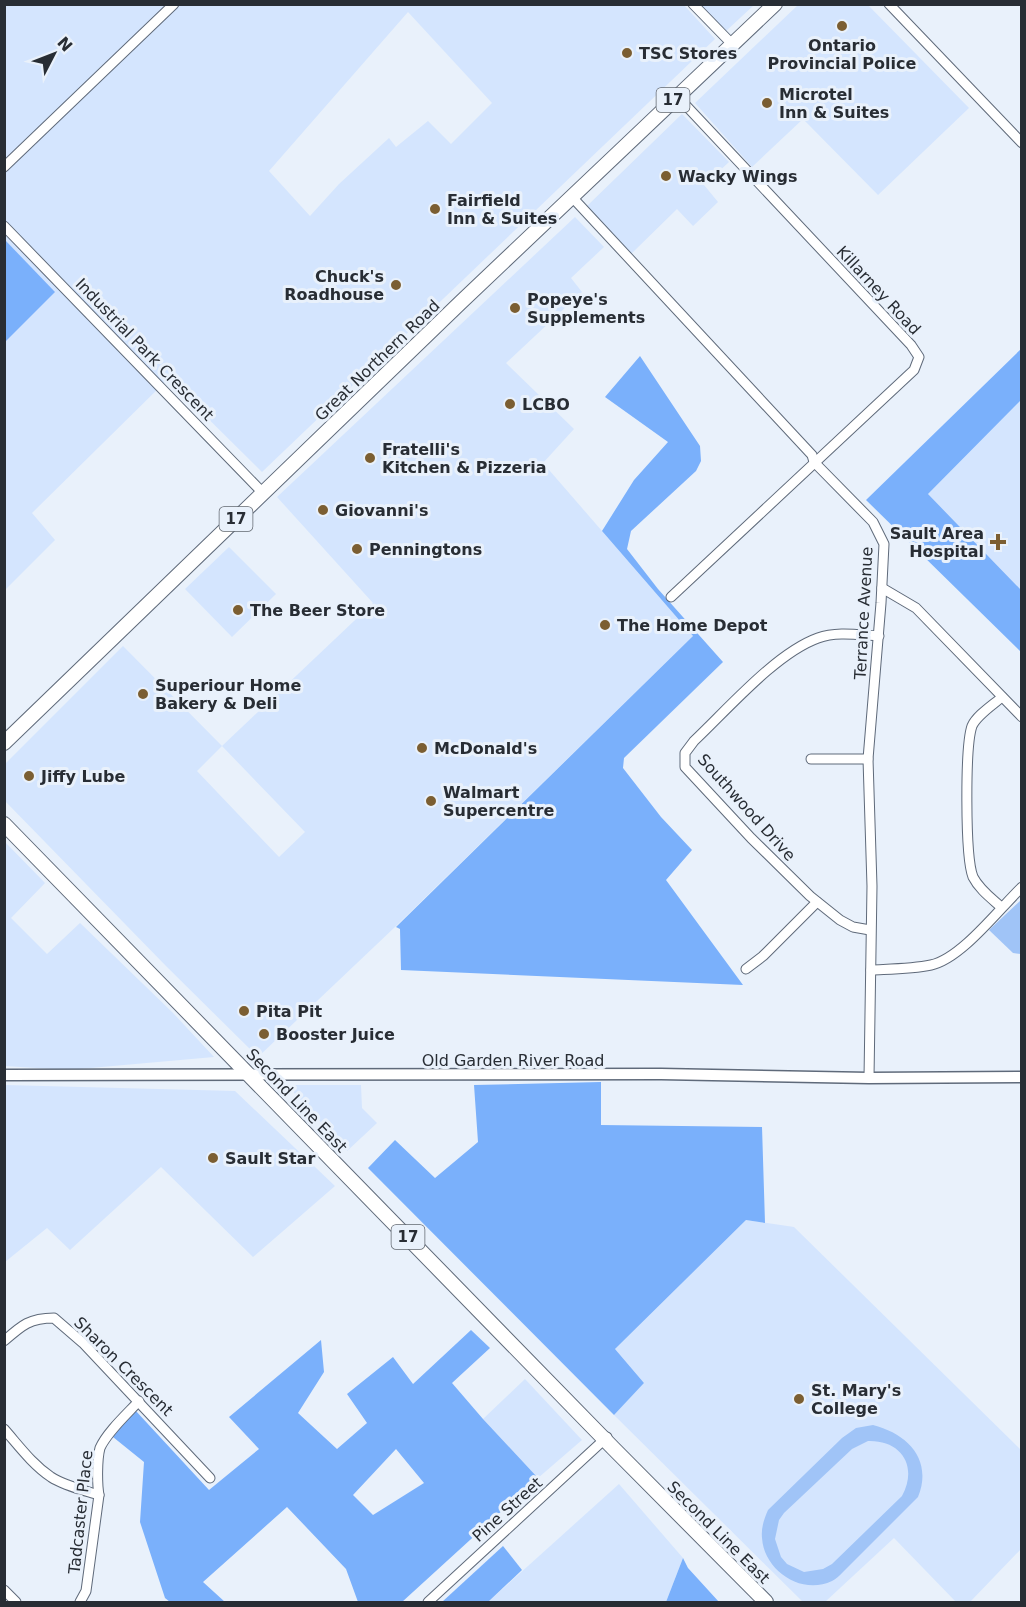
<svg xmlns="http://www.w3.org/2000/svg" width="1026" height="1607" viewBox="0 0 1026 1607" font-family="'DejaVu Sans',sans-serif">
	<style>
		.built { fill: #d4e5fe; fill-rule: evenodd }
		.green { fill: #a0c4f7; fill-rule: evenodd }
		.forest { fill: #7ab0fb; fill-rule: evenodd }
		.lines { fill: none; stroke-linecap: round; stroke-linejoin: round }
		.minor-casing { stroke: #5f6a7a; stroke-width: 11 }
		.major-casing { stroke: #5f6a7a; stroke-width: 13 }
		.highway-casing { stroke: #5f6a7a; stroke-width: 16 }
		.minor { stroke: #fff; stroke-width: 9 }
		.major { stroke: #fff; stroke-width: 10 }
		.highway { stroke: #fff; stroke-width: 14 }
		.poi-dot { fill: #7b5e32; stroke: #e9f1fb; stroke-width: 2 }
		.labels { text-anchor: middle; stroke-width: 6; stroke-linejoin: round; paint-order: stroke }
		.shield { fill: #e9f1fb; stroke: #626870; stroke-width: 1.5 }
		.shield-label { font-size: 15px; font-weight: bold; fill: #282d34 }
		.poi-label { font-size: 16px; font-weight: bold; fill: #282d34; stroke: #e9f1fb; text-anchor: start }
		.street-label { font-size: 16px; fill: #282d34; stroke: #e9f1fb }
	</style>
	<rect width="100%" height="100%" fill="#e9f1fb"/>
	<g class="built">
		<path d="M683,4L715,39L262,472L168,379L32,513L55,540L5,590V5ZM408,12L492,103L451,144L428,121L396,147L389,138L339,184L310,216L269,171Z"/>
		<polygon points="867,4 969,108 878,195 803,119 752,167 695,103 798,5"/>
		<polygon points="701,5 754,5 726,31"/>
		<polygon points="682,114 729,162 704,185 718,202 693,226 677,209 631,254 587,206"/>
		<path d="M575,217L604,247L571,278L582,292L506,363L574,429L543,463L693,636L395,927L258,1057L166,966L5,801V764L123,646L222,746L373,603L277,497ZM222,746L305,832L279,857L197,771Z"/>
		<polygon points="1021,400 1021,590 928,494"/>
		<polygon points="229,547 276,594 232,637 185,589"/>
		<polygon points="4,841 45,883 11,918 47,954 80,923 173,1013 214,1057 68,1070 5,1066"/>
		<polygon points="5,1085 235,1091 335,1186 253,1257 161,1167 70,1250 47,1228 5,1262"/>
		<polygon points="287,1085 361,1085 362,1108 377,1123 347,1151"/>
		<polygon points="746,1220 794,1227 1021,1450 1021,1549 970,1602 956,1602 894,1538 825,1602 803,1602 614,1415 644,1383 615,1349"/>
		<polygon points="525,1379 582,1440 538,1478 483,1419"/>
		<polygon points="619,1484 683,1558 666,1602 488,1602"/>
	</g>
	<g class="green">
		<polygon points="1021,900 1021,954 1013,953 989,930"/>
		<path d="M873,1425C908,1434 933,1460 918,1497L843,1572C840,1575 836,1579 832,1581C801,1596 764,1570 762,1538C761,1528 764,1519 768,1510L842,1438L856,1428ZM868,1441C902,1440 918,1467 902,1496L832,1564L823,1569L804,1572L787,1564L781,1557L775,1539L779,1520L784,1513L852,1449Z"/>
	</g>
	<g class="forest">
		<polygon points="5,240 55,292 5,342"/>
		<polygon points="1021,349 1021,400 928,494 1021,590 1021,652 866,500"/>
		<polygon points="640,356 700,446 701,461 696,471 631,531 627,549 658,589 723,662 624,758 623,768 661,817 692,850 666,880 743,985 401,970 400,929 396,927 693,636 602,531 634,480 668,442 605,397"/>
		<polygon points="601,1082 601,1125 762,1127 765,1223 746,1220 615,1349 644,1383 614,1415 368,1168 395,1140 435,1178 478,1142 474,1085"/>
		<path d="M471,1330L490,1348L452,1383L483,1419L538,1478L402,1602H358L346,1569L287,1507L203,1582L225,1602H170L165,1598L140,1522L144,1462L113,1437L135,1410L209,1490L259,1449L229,1417L321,1340L324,1372L298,1413L337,1449L367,1423L347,1394L393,1357L413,1384ZM396,1449L424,1483L373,1515L353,1495Z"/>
		<polygon points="503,1546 522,1570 488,1602 442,1602"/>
		<polygon points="683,1558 688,1568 719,1602 666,1602"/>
	</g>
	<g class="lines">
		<g class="minor-casing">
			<g id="minor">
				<polyline points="693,4 732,44"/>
				<polyline points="889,4 1022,143"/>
				<polyline points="4,167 174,4"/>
				<polyline points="572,197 812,455 814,462 873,522 884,544 881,603 868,759 872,886 869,1078"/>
				<polyline points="4,226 263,493"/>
				<polyline points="882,588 916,608 1022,717"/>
				<polyline points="671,597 914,370 919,357 911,345 677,96"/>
				<polyline points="811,759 868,759"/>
				<path d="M1001,907C991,898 979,889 973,877C965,857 965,746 972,726C977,715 993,705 1002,697"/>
				<path d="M870,930L853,927L840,920L810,896L751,838L685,767V753L694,741C727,710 776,653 818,638C837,631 859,635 879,636"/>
				<polyline points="746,969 763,956 817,902"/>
				<path d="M871,970C891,969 912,969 931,965C961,959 999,909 1022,887"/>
				<path d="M4,1341C22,1325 30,1318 54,1318L83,1343L210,1478"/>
				<path d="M4,1429C19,1446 32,1464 51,1477C65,1486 83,1490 99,1495"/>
				<polyline points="4,1590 16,1602"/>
				<path d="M80,1602L86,1591L99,1495C97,1484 97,1459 100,1448C107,1432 127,1414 139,1401"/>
				<polyline points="428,1602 607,1437"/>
			</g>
		</g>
		<g class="major-casing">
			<polyline id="major" points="4,1075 661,1074 869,1078 1022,1077"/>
		</g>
		<g class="highway-casing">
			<g id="highway">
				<polyline points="4,743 460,303 775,4"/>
				<polyline points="4,824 613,1448 766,1602"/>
			</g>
		</g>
		<use href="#minor" class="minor"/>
		<use href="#major" class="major"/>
		<use href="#highway" class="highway"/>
	</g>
	<g class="poi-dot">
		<circle cx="842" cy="26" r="6"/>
		<circle cx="627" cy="53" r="6"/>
		<circle cx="767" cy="103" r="6"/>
		<circle cx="666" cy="176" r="6"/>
		<circle cx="435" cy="209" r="6"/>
		<circle cx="396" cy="285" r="6"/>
		<circle cx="515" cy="308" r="6"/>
		<circle cx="510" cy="404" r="6"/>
		<circle cx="370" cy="458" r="6"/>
		<circle cx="323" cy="510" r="6"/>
		<path d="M995 533h6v6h6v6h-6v6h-6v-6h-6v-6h6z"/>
		<circle cx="357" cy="549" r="6"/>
		<circle cx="238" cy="610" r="6"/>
		<circle cx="605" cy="625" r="6"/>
		<circle cx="143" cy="694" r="6"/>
		<circle cx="422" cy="748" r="6"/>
		<circle cx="29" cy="776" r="6"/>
		<circle cx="431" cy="801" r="6"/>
		<circle cx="244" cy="1011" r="6"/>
		<circle cx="264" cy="1034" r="6"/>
		<circle cx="213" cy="1158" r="6"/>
		<circle cx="799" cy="1399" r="6"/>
	</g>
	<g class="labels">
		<g class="shield">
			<rect x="656.5" y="88" width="33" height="24" rx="4.5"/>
			<rect x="219.5" y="507" width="33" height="24" rx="4.5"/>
			<rect x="391.5" y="1225" width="33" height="24" rx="4.5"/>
		</g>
		<g class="shield-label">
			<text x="673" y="105">17</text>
			<text x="236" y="524">17</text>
			<text x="408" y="1242">17</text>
		</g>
		<g class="poi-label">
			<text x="842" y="51" text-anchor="middle">Ontario<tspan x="842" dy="18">Provincial Police</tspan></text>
			<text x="639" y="59">TSC Stores</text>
			<text x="779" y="100">Microtel<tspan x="779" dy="18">Inn &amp; Suites</tspan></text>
			<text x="678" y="182">Wacky Wings</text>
			<text x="447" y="206">Fairfield<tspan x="447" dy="18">Inn &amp; Suites</tspan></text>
			<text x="384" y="282" text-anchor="end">Chuck's<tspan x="384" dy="18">Roadhouse</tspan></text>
			<text x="527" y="305">Popeye's<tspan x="527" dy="18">Supplements</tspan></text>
			<text x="522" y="410">LCBO</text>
			<text x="382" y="455">Fratelli's<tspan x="382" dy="18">Kitchen &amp; Pizzeria</tspan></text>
			<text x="335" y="516">Giovanni's</text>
			<text x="984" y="539" text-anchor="end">Sault Area<tspan x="984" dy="18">Hospital</tspan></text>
			<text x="369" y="555">Penningtons</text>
			<text x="250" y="616">The Beer Store</text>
			<text x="617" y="631">The Home Depot</text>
			<text x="155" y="691">Superiour Home<tspan x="155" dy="18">Bakery &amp; Deli</tspan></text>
			<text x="434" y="754">McDonald's</text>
			<text x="41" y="782">Jiffy Lube</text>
			<text x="443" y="798">Walmart<tspan x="443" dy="18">Supercentre</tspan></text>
			<text x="256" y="1017">Pita Pit</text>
			<text x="276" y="1040">Booster Juice</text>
			<text x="225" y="1164">Sault Star</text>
			<text x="811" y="1396">St. Mary's<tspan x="811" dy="18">College</tspan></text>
		</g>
		<g class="street-label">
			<text transform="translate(879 290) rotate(47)" y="6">Killarney Road</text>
			<text transform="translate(145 349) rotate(46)" y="6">Industrial Park Crescent</text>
			<text transform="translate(377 360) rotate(-44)" y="6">Great Northern Road</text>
			<text transform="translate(863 613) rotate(-87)" y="6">Terrance Avenue</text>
			<text transform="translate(747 807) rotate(48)" y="6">Southwood Drive</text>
			<text x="513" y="1066">Old Garden River Road</text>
			<text transform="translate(297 1100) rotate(46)" y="6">Second Line East</text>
			<text transform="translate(124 1366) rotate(45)" y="6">Sharon Crescent</text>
			<text transform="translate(507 1509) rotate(-42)" y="6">Pine Street</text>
			<text transform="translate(80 1512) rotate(-84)" y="6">Tadcaster Place</text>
			<text transform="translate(719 1532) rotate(45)" y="6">Second Line East</text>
		</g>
	</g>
	<rect width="1026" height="1607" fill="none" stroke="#282d34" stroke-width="12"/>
	<g transform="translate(54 54) rotate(48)" stroke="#e9f1fb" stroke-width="4.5" paint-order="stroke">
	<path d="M0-4.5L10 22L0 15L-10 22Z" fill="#282d34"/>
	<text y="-9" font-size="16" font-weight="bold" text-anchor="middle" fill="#282d34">N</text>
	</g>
</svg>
